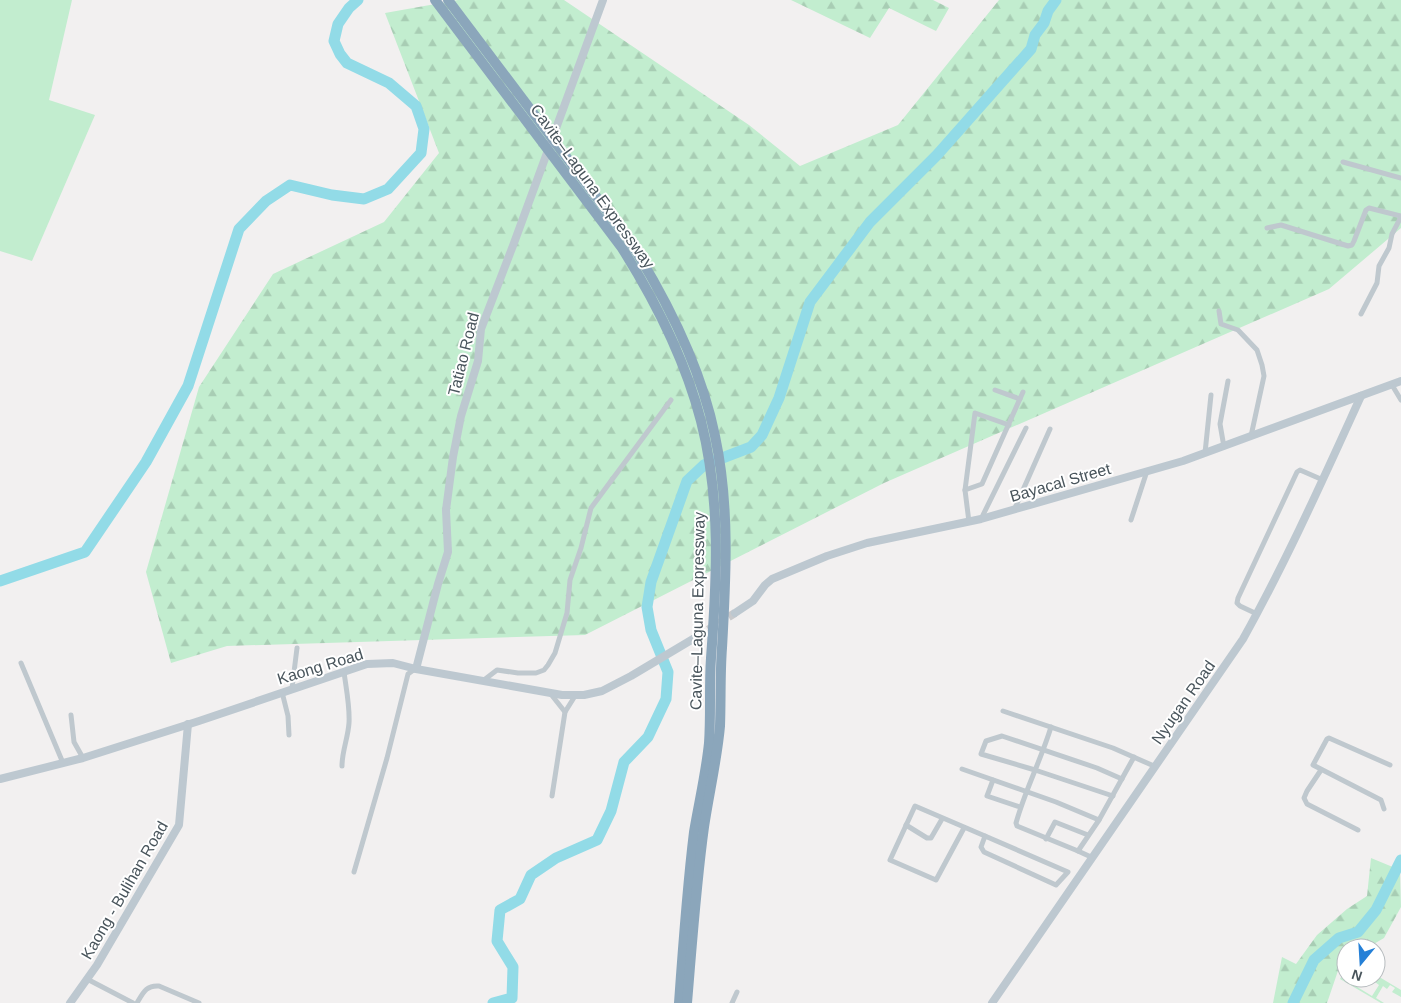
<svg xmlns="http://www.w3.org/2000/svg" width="1401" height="1003" viewBox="0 0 1401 1003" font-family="Arial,sans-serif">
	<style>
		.grass { fill: #c2edcf }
		.forest { fill: url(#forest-firs) }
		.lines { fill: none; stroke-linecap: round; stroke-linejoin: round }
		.river { stroke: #92dbe7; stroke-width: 11 }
		.secondary-tunnel { stroke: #c8c9cb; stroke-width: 8; stroke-dasharray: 8 4; stroke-linecap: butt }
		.street { stroke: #bfc8ce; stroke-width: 5 }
		.secondary { stroke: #bdc8d0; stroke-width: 8 }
		.highway { stroke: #8ba6bb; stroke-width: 10 }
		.labels { text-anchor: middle; stroke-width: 4; stroke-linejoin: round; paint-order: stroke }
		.street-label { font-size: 16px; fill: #49555c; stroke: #fff }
	</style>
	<defs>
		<pattern id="forest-firs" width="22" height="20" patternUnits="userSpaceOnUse" patternTransform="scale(1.25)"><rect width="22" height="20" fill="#c2edcf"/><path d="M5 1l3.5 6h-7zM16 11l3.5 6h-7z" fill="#a8cdb4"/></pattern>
	</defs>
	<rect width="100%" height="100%" fill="#f2f0f0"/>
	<g class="grass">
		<polygon points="0,0 72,0 49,100 95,115 32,261 0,251"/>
		<polygon points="1346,968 1344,979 1372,996 1379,985 1375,982 1377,978 1376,975 1401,990 1401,997 1392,992 1395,988 1390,985 1387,989 1383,986 1376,998 1384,1003 1381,1003 1340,979"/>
	</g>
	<g class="forest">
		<polygon points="458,0 564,0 749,125 800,166 898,125 999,0 1401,0 1401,228 1329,289 884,483 585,635 227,646 171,663 146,572 199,387 273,274 384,222 439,153 385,13"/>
		<polygon points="791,0 933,0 949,8 936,31 889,8 870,38"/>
		<polygon points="1371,858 1400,870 1401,907 1384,938 1367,948 1346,948 1346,960 1341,962 1327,1003 1273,1003 1282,957 1296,964 1317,935 1347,909 1367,896"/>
	</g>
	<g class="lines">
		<g class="river">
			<polyline points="0,581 85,552 146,462 188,386 239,229 266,201 290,185 332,195 364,199 388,189 421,153 424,129 416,106 389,83 347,63 340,54 334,41 338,24 349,8 358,0"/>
			<polyline points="493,1003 512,998 513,967 497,941 500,910 520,899 531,875 556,858 597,840 611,811 624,762 648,737 666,699 668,672 651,630 647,607 651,582 687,481 704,465 751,447 762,435 779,398 810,302 870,222 937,155 1031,49 1035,35 1044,23 1048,11 1056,0"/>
			<polyline points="1293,1003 1314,960 1339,938 1358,932 1376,910 1401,860"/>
		</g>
		<polyline class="secondary-tunnel" points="698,636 735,613"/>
		<g class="street">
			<polyline points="1343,162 1401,178"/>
			<polyline points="1267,228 1281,225 1348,246 1352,245 1354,241 1366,210 1369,208 1401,216"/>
			<polyline points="1219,311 1221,324 1238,330 1257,350 1262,365 1264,376 1251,436"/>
			<polyline points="1361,314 1377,283 1379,266 1389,248 1392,234 1401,217"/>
			<polyline points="1392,385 1401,400"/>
			<polyline points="995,390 1020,399"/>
			<polyline points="1224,447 1220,424 1228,381"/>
			<polyline points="1205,453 1211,395"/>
			<polyline points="965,490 975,413 1009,425"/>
			<polyline points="1015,508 1050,429"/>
			<polyline points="981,519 1026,428"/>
			<polyline points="1131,520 1147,471"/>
			<polyline points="969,522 965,490 982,484 1023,392"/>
			<polyline points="1257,614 1240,606 1237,603 1238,598 1297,472 1300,470 1323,480"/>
			<polyline points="21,663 63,763"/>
			<polyline points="484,680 497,670 518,673 536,673 544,670 548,665 555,653 567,613 570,580 581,548 591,508 671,400"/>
			<polyline points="292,688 297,648"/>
			<polyline points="282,692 288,716 289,735"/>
			<polyline points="550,693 565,712"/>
			<polyline points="1003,711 1113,748 1154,766"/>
			<polyline points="71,715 74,742 83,758"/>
			<path d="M1051,727C1041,760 1025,790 1016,823L1017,826L1078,851L1099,820"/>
			<path d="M342,766C342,751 348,738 349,723C350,706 346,688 344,672"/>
			<polyline points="962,769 1056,802 1099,820 1134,757"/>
			<polyline points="1321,770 1307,791 1304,798 1307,804 1358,830"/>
			<polyline points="993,780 987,796 1020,807"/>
			<polyline points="552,796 565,712 575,696"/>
			<polyline points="1113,796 1035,770 981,754 986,741 1002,736 1097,768 1122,779"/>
			<polyline points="1384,809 1381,800 1313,765 1327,739 1329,738 1390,765"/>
			<polyline points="906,825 927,838 931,838 942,819"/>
			<polyline points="964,828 936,880 890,860 915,806 985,836"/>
			<polygon points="985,836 1068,872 1056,885 984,852 981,847"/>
			<polyline points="1046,839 1055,822 1088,835"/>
			<polyline points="1078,851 1091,857"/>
			<polyline points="354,872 387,758 408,674 415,669"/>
			<polyline points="87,979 133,1003"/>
			<path d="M137,1003C143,993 146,985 159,986L199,1003"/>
			<polyline points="732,1003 737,992"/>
		</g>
		<g class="secondary">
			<polyline points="735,613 753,601 765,585 772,579 827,556 867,543 981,519 1183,461 1401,381"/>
			<polyline points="416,669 438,584 448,552 446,510 453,457 461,416 478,361 481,329 514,243 603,0"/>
			<polyline points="0,779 83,758 199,721 367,664 393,663 416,669 562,695 584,695 602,691 631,676 698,636"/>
			<polyline points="70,1003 97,965 179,825 188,724"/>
			<path d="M992,1003L1243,639C1287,560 1324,477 1361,396"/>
		</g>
		<g class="highway">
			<path d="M435,0L622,248C656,302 685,359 701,421C721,499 717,578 711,658C709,686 711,715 709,743C706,773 699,802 694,832C687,889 683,946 679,1003"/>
			<path d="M448,0L631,243C668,302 701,367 715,436C730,506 726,577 722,648C720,674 721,700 720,726C717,760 709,793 704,827C696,885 692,944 687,1003"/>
		</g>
	</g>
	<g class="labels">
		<g class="street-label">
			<text transform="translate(593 186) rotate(54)" y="6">Cavite–Laguna Expressway</text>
			<text transform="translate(463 354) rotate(-76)" y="6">Tatiao Road</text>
			<text transform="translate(1060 482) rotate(-16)" y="6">Bayacal Street</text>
			<text transform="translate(697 611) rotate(-89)" y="6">Cavite–Laguna Expressway</text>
			<text transform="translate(320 666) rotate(-17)" y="6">Kaong Road</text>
			<text transform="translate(1183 702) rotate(-55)" y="6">Nyugan Road</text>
			<text transform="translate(124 890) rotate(-60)" y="6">Kaong - Bulihan Road</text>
		</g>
	</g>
	<g transform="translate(1361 963) rotate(198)"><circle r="24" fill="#ffffff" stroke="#b6bbbe"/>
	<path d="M0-4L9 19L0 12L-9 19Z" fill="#2580d7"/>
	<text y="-8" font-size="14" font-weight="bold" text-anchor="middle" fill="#49555c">N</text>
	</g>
</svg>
